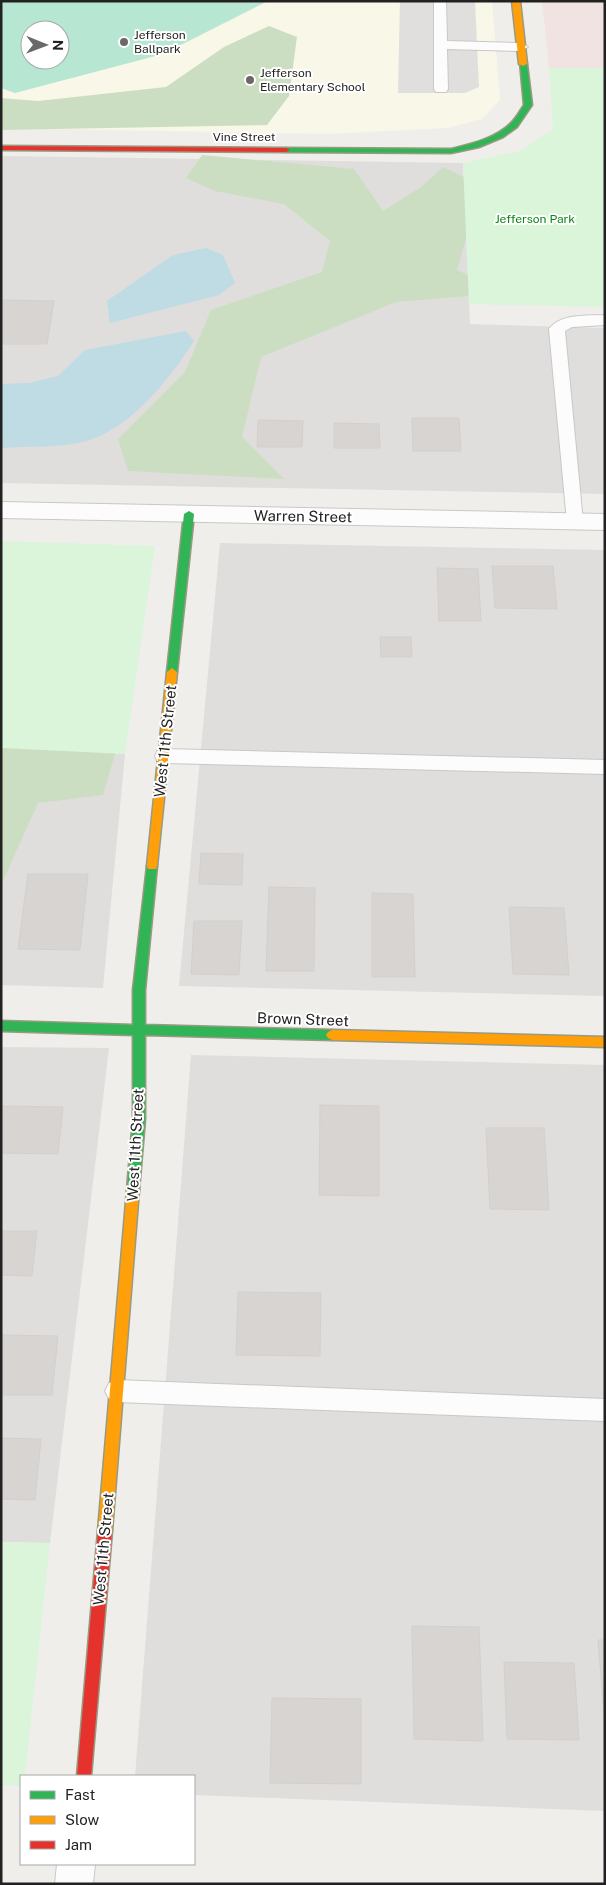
<svg xmlns="http://www.w3.org/2000/svg" width="606" height="1885" font-family="'Public Sans',sans-serif">
<style>
.residential{fill:#dfdedc}
.commercial{fill:#f1e3e1}
.education{fill:#f8f7e8;fill-rule:evenodd}
.forest{fill:#cbdec1}
.park{fill:#daf5da}
.pitch{fill:#b7e6d2;fill-rule:evenodd}
.parking{fill:#e0dfde}
.water{fill:#bfdbe3}
.building{fill:#d7d4d2;stroke:#d3d0cc}
.lines{fill:none;stroke-linecap:round;stroke-linejoin:round}
.lane-casing{stroke:#c9c8c7;stroke-width:2}
.street-casing{stroke:#c9c8c7;stroke-width:2}
.fast-casing{stroke:#999a82;stroke-width:3}
.slow-casing{stroke:#999a82;stroke-width:3}
.jam-casing{stroke:#999a82;stroke-width:3}
.lane{fill:#fdfcfc;fill-rule:evenodd}
.street{fill:#fdfcfc;fill-rule:evenodd}
.fast{fill:#30b455;fill-rule:evenodd}
.slow{fill:#ff9f0a;fill-rule:evenodd}
.jam{fill:#e5322d;fill-rule:evenodd}
.poi-dot{fill:#6a6968;stroke:#fff;stroke-width:2}
.labels{text-anchor:middle;dominant-baseline:central;stroke-width:4;stroke-linejoin:round;paint-order:stroke}
.far-poi-label{font-size:12px;fill:#222;stroke:#fff;text-anchor:start}
.far-street-label{font-size:12px;fill:#222;stroke:#fff}
.far-park-label{font-size:12px;fill:#0c8416;stroke:#fff}
.street-label{font-size:15px;fill:#222;stroke:#fff}
</style>
<rect width="100%" height="100%" fill="#f0eeeb"/>
<!-- residential -->
<g class="residential">
<path d="M1,156L463,163L470,324L605,328V494L1,483Z"/>
<path d="M220,543L605,550V996L179,986Z"/>
<path d="M1,748L125,754L103,988L1,985Z"/>
<path d="M1,1047L109,1048L50,1543L1,1542Z"/>
<path d="M191,1055L605,1065V1811L194,1795V1776H135Z"/>
</g>
<!-- commercial -->
<path class="commercial" d="M542,1H605V68H549Z"/>
<!-- education -->
<path class="education" d="M1,1H492L500,100L482,119L448,128L328,134L1,128ZM30,30H60V60H30Z"/>
<!-- forest -->
<g class="forest">
<path d="M269,26L297,37L289,96L267,125L1,130V98L38,101L166,87L224,47Z"/>
<path d="M202,155L354,169L383,211L421,187L443,167L481,185L457,270L505,293L396,302L261,357L242,437L284,479L128,471L118,439L185,372L211,310L322,272L330,241L284,204L215,191L186,178Z"/>
<path d="M1,602L122,730L103,795L38,803L1,885Z"/>
</g>
<!-- park -->
<g class="park">
<path d="M549,68H605V307L469,304L463,163L520,151L553,129Z"/>
<path d="M1,541L155,546L125,754L1,748Z"/>
<path d="M1,1542L50,1543L25,1776H21V1786L1,1785Z"/>
</g>
<!-- pitch -->
<path class="pitch" d="M1,1H268L163,54L15,93L1,88ZM30,30H60V60H30Z"/>
<!-- parking -->
<path class="parking" d="M400,1H475L479,87L465,93H398Z"/>
<!-- water -->
<g class="water">
<path d="M206,248L223,255L235,283L219,295L110,323L107,301L173,255Z"/>
<path d="M186,331L194,341C168,381 128,433 78,443C54,448 26,446 1,448V384L29,383L58,376L85,350Z"/>
</g>
<!-- building -->
<g class="building">
<path d="M1,300L54,301L47,344H1Z"/>
<path d="M412,418H459L461,451H413Z"/>
<path d="M258,420L303,421L302,447H257Z"/>
<path d="M334,423L379,424L380,448H334Z"/>
<path d="M492,566H553L557,609L495,608Z"/>
<path d="M437,568L478,569L481,621H439Z"/>
<path d="M380,637H411L412,657H381Z"/>
<path d="M201,853L243,854L242,885L199,884Z"/>
<path d="M28,874H88L80,950L18,949Z"/>
<path d="M269,887L315,888L314,971H266Z"/>
<path d="M372,893L413,894L415,977H372Z"/>
<path d="M509,907L564,908L569,975L513,974Z"/>
<path d="M194,921H242L239,975L191,974Z"/>
<path d="M320,1105L379,1106V1196L319,1195Z"/>
<path d="M1,1106L63,1107L58,1154L1,1153Z"/>
<path d="M486,1128H544L549,1210L490,1209Z"/>
<path d="M1,1231H37L32,1276L1,1275Z"/>
<path d="M238,1292L321,1293L320,1356L236,1355Z"/>
<path d="M1,1335L58,1336L52,1395H1Z"/>
<path d="M1,1438L41,1439L35,1500L1,1499Z"/>
<path d="M412,1626L479,1627L483,1741L414,1739Z"/>
<path d="M598,1640H605V1727Z"/>
<path d="M504,1662L574,1663L579,1740L507,1739Z"/>
<path d="M272,1698L361,1699V1784L270,1783Z"/>
</g>
<g class="lines">
<defs>
<g id="lane">
<path d="M434,1H446L447,41L521,43L528,47L521,51L447,49L448,89L446,92H436L434,89Z"/>
<path d="M605,315V325L572,327L565,331L583,522L581,526L575,528L569,526L567,522L549,329C561,313 587,316 605,315Z"/>
<path d="M164,749L605,760V774L164,763L157,761L155,756L157,751Z"/>
<path d="M117,1380L605,1399V1421L117,1402L109,1399L105,1391L109,1383Z"/>
</g>
<g id="street">
<path d="M1,502L605,514V530L1,518Z"/>
<path d="M57,1864H95L93,1884H55Z"/>
</g>
<g id="fast">
<path d="M520,62L527,64L532,105L517,127L503,137L479,147L451,153L286,152L282,150L286,148L451,149C471,144 494,139 510,124C516,119 520,111 524,105Z"/>
<path d="M189,511L194,514L177,672L172,676L167,672L184,514Z"/>
<path d="M152,862L156,863L157,866L145,990V1025L332,1030L336,1032L338,1035L336,1038L332,1040L145,1035V1119L139,1190L137,1194L133,1196L129,1194L127,1190L133,1119V1035L1,1031V1021L133,1025V990L147,866L148,863Z"/>
</g>
<g id="slow">
<path d="M512,1H520L527,64L523,66L519,64Z"/>
<path d="M172,668L177,672L157,866L156,869H148L147,866L167,672Z"/>
<path d="M332,1030L605,1037V1047L332,1040L328,1038L326,1035L328,1032Z"/>
<path d="M133,1184L137,1186L139,1190L112,1531L110,1536L105,1538L100,1536L98,1531L127,1190L129,1186Z"/>
</g>
<g id="jam">
<path d="M1,146L286,148L290,150L286,152L1,150Z"/>
<path d="M105,1524L110,1526L112,1531L91,1776H77L98,1531L100,1526Z"/>
</g>
</defs>
<!-- lane casing -->
<use href="#lane" class="lane-casing"/>
<!-- street casing -->
<use href="#street" class="street-casing"/>
<!-- fast casing -->
<use href="#fast" class="fast-casing"/>
<!-- slow casing -->
<use href="#slow" class="slow-casing"/>
<!-- jam casing -->
<use href="#jam" class="jam-casing"/>
<!-- lane -->
<use href="#lane" class="lane"/>
<!-- street -->
<use href="#street" class="street"/>
<!-- fast -->
<use href="#fast" class="fast"/>
<!-- slow -->
<use href="#slow" class="slow"/>
<!-- jam -->
<use href="#jam" class="jam"/>
</g>
<!-- markers -->
<g class="poi-dot">
<circle cx="124" cy="42" r="5"/>
<circle cx="250" cy="80" r="5"/>
</g>
<g class="labels">
<!-- far-poi labels -->
<g class="far-poi-label">
<text x="134" y="35">Jefferson<tspan x="134" dy="14">Ballpark</tspan></text>
<text x="260" y="73">Jefferson<tspan x="260" dy="14">Elementary School</tspan></text>
</g>
<!-- far-street labels -->
<g class="far-street-label">
<text x="244" y="137">Vine Street</text>
</g>
<!-- far-park labels -->
<g class="far-park-label">
<text x="535" y="219">Jefferson Park</text>
</g>
<!-- street labels -->
<g class="street-label">
<text transform="translate(303 516) rotate(1)">Warren Street</text>
<text transform="translate(165 741) rotate(-84)">West 11th Street</text>
<text transform="translate(303 1019) rotate(2)">Brown Street</text>
<text transform="translate(135 1145) rotate(-87)">West 11th Street</text>
<text transform="translate(103 1549) rotate(-85)">West 11th Street</text>
</g>
</g>
<!-- border -->
<rect width="606" height="1885" fill="none" stroke="#222222" stroke-width="5"/>
<!-- legend -->
<rect x="20" y="1775" width="175" height="90" fill="#ffffff" stroke="#a7a7a7"/>
<rect x="30" y="1791" width="25" height="8" fill="#30b455" stroke="#a7a7a7"/>
<text x="65" y="1800" font-size="15" fill="#222222">Fast</text>
<rect x="30" y="1816" width="25" height="8" fill="#ff9f0a" stroke="#a7a7a7"/>
<text x="65" y="1825" font-size="15" fill="#222222">Slow</text>
<rect x="30" y="1841" width="25" height="8" fill="#e5322d" stroke="#a7a7a7"/>
<text x="65" y="1850" font-size="15" fill="#222222">Jam</text>
<!-- north arrow -->
<g transform="translate(45 45) rotate(91)"><circle r="24" fill="#ffffff" stroke="#a7a7a7"/>
<path d="M0-4L9 19L0 12L-9 19Z" fill="#6a6968"/>
<text y="-8" font-size="14" font-weight="bold" text-anchor="middle" fill="#222222">N</text>
</g>
</svg>
